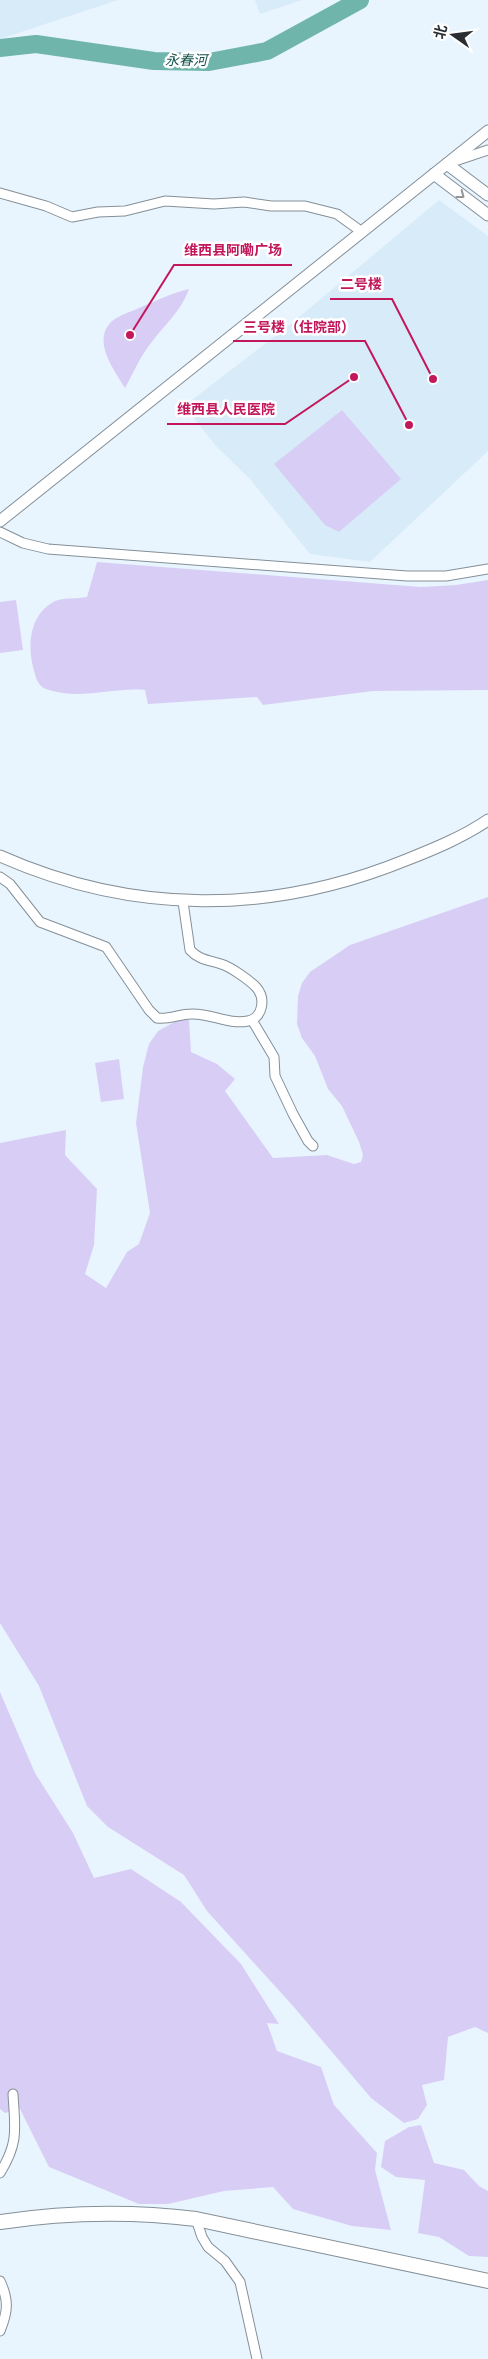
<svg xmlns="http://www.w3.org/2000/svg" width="488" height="2359" font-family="Overpass,'Noto Sans SC',sans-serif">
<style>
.built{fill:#d8ebf9}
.green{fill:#d8cef5}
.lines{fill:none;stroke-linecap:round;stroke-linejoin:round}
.river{stroke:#6fb5ac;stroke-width:18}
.minor-casing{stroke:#848f97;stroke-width:11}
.major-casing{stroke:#848f97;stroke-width:13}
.highway-casing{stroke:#848f97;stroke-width:16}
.minor{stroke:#fff;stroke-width:9}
.major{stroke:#fff;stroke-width:11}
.highway{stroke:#fff;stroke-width:14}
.oneway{stroke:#949698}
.labels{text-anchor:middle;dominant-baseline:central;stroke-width:5;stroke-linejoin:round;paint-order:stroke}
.water-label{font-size:14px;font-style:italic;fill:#13514b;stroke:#fff}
.leader{fill:none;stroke:#c2185b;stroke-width:2}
.callout-dot{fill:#c2185b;stroke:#fff;stroke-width:2}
.callout-label{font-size:14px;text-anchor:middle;font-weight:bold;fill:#c2185b;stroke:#fff;stroke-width:5;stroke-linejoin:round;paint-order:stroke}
</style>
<rect width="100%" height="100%" fill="#e9f5fe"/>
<!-- built -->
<g class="built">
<path d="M0,0H118L0,39Z"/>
<path d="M255,0H302L260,14Z"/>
<path d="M439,200L488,236V451L370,562L310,554L250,479L216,446L184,406L292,323Z"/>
</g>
<!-- green -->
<g class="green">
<path d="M189,289C181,312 162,327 148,347C139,359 133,374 125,388C114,370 92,341 111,322C119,315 130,312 139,308C156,301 171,293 189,289Z"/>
<path d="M342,410L401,479L339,532L325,525L274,464Z"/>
<path d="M97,562L421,587L456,585L488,580V690L373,691L263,705L257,697L148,704L145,690C112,687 79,701 46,689C38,686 36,678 34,671C27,647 29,616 53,602C61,597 78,599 87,597Z"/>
<path d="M16,600L23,650L0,653V602Z"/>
<path d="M488,897V2033L475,2027L448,2037L444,2080L422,2085L427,2105L418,2119L404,2123L371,2098L293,2006L207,1911L184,1875L108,1827L87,1806L39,1686L0,1623V1143L66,1130L65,1155L97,1189L94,1245L85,1274L106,1288L127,1252L139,1244L150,1213L136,1123L143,1067L149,1044L158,1031L178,1020H189L191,1052L217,1064L235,1079L225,1091L273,1158L327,1155L354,1164L361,1162L363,1155L359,1142L342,1106L328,1089L315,1056L302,1038L297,1024L298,996L302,983L310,972L350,945Z"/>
<path d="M119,1059L124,1099L101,1102L95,1063Z"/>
<path d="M0,1692L35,1773L73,1833L94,1878L131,1869L181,1902L241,1964L279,2024L267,2023L277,2051L321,2067L334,2105L377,2153L375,2170L391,2230L352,2226L293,2209L273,2187L224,2191L168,2204H139L49,2167L20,2109L5,2113L0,2109Z"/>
<path d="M421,2125L434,2163L464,2170L479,2186L488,2191V2257L469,2256L439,2237L418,2233L425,2180L396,2177L381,2167L385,2141L409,2127Z"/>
</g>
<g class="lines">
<!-- river -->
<path class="river" d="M0,48L36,44L154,61L209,62L267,51L360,0"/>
<defs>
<g id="minor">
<path d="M452,162L488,150"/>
<path d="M0,193L46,206L72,217L98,212L125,211L165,201L214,204L244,202L271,206H305L337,214L362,232"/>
<path d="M0,532L23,543L48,549L407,576H446L488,569"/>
<path d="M0,877L10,884L40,922L106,947L149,1010L157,1018C168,1020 180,1014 191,1014C211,1013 228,1025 248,1021C263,1018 266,998 256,987C249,980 231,967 221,964C209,960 199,960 190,950L183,902"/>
<path d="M252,1020L274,1057L275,1076L293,1114L308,1141L313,1146"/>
<path d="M0,2173C19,2142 15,2129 13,2094"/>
<path d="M196,2219L202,2237L208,2247L225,2261L240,2282L257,2359"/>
<path d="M0,2281C9,2300 8,2312 0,2331"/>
</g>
<g id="major">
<path d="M447,164L488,195"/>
<path d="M434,174L488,215"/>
<path d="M0,521L488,131"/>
<path d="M0,856C133,915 271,915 406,860C434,849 463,837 488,820"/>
</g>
<path id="highway" d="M0,2222C66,2212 131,2211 196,2219L488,2281"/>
</defs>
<!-- minor casing -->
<use href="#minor" class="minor-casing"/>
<!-- major casing -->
<use href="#major" class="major-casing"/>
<!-- highway casing -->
<use href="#highway" class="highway-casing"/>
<!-- minor -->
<use href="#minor" class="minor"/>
<!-- major -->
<use href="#major" class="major"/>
<!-- highway -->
<use href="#highway" class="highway"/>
</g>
<!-- one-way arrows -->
<defs><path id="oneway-chevron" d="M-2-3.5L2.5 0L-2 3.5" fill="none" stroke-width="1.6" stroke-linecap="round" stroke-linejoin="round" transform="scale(1.25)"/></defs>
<use class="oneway" href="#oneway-chevron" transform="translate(461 195) rotate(37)"/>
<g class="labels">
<!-- water labels -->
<g class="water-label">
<text x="186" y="61">永春河</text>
</g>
</g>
<!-- callouts -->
<path class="leader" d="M130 335L174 265H292M433 379L392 299H330M409 425L365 341H233M354 377L285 424H167"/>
<g class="callout-dot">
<circle cx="130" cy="335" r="5"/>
<circle cx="433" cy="379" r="5"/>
<circle cx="409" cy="425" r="5"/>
<circle cx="354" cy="377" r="5"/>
</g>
<g class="callout-label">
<text x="233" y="255">维西县阿嘞广场</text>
<text x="361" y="289">二号楼</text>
<text x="299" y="332">三号楼（住院部）</text>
<text x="226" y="414">维西县人民医院</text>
</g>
<!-- north arrow -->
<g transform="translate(453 35) rotate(284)" stroke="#ffffff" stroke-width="4" paint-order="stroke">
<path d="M0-4L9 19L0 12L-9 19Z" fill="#2a2e32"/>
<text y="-8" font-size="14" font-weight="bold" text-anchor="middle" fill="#2a2e32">北</text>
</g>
</svg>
